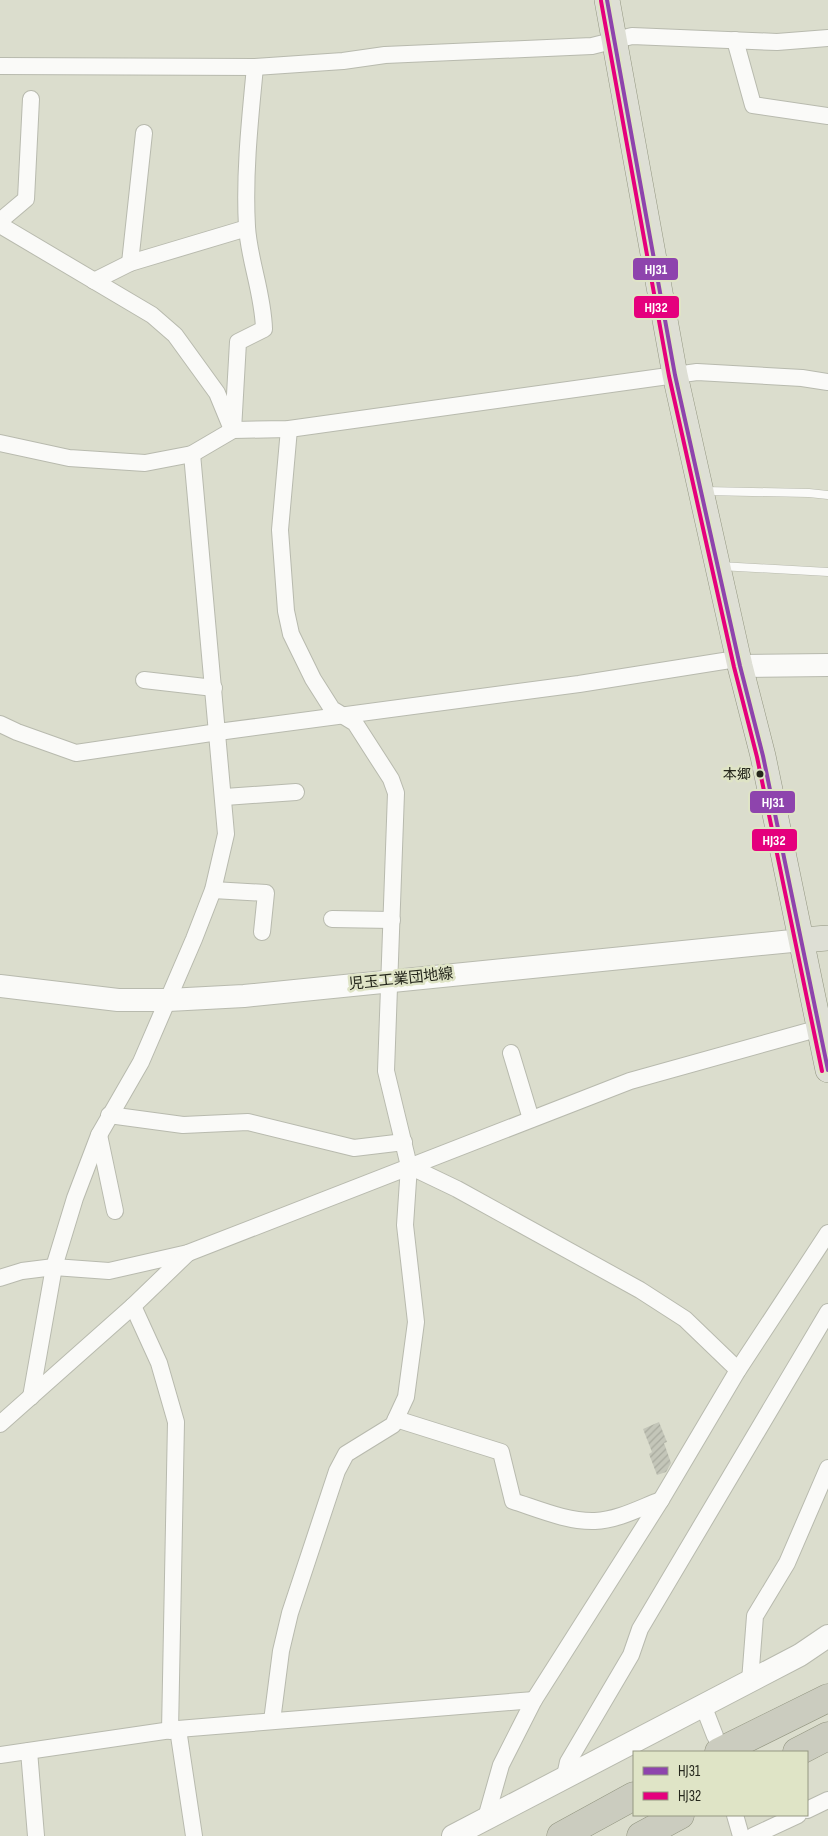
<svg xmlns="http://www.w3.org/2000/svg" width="828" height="1836" font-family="'Sofia Sans Condensed','Noto Sans JP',sans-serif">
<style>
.building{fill:url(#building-hatch)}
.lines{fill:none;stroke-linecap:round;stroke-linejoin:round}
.lane-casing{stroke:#b8baae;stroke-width:9}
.street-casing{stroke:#b8baae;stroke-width:18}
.secondary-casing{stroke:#b8baae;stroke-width:24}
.primary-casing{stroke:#939681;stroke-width:26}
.highway-casing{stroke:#939681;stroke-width:29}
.lane{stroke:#fafaf8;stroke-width:8}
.street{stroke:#fafaf8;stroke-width:16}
.secondary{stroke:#fafaf8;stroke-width:22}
.primary{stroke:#dedfd5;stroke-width:25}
.highway{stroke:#cbccbf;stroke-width:28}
.bus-1-casing{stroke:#dfe4c6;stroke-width:8}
.bus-2-casing{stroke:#dfe4c6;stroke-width:8}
.bus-1{stroke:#8e44ad;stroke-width:4}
.bus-2{stroke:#e5007d;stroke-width:4}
.bus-dot{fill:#25271c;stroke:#dfe4c6;stroke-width:2}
.labels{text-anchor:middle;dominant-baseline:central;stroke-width:5;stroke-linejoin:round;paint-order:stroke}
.bus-label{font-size:14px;fill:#25271c;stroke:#dfe4c6;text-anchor:end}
.street-label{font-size:15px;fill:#25271c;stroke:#dfe4c6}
.line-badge{stroke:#dfe4c6;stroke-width:2}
.badge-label{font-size:14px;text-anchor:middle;font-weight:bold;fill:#fff}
</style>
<defs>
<pattern id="building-hatch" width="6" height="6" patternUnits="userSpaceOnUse" patternTransform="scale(1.25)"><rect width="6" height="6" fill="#c4c6b9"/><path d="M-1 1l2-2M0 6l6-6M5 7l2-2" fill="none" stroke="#a8aa9e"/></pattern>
</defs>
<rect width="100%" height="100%" fill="#dbddcd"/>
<!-- building -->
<path class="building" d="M659,1422L667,1442L664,1443L671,1463L666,1472L657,1475L649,1454L652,1452L643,1429Z"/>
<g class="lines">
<defs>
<g id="lane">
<path d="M705,491L809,493L828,495"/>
<path d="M720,566L828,572"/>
</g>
<g id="street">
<path d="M735,40L753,105L828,116"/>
<path d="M0,66L255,67L343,61L385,55L592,46L632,36L777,42L828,38"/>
<path d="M0,221L26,199L31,99"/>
<path d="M0,225L152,315L175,335L217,393L231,427"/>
<path d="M130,263L144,133"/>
<path d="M94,281L130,263L247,228"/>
<path d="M233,430L238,342L264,329C263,293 249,260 247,227C244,174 250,119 255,67"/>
<path d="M0,443L69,458L145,463L192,454L233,430L289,429L697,372L802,378L828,382"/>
<path d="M144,680L214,688"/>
<path d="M0,724L17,732L76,753L218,732L579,684L730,660L740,666"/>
<path d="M225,797L296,792"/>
<path d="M213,890L266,893L262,932"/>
<path d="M332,919L392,920"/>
<path d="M511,1053L531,1119"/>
<path d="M109,1115L183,1125L248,1122L354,1148L404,1142"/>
<path d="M99,1135L115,1211"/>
<path d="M409,1166L457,1189L640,1290L685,1319L738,1370"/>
<path d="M0,1278L22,1271L54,1267L109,1271L188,1253L630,1081L820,1028"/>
<path d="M133,1306L159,1363L176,1422L170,1731"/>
<path d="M31,1397L54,1267L75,1198L99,1135L141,1062L194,939L213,890L226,834L192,454"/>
<path d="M396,1419L501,1452L513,1501C538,1509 568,1522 595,1521C618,1520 640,1508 661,1500"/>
<path d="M0,1424L133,1306L188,1253"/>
<path d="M750,1681L755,1616L787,1563L828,1468"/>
<path d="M703,1705L715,1736"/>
<path d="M272,1721L281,1651L290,1613L337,1471L346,1454L393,1425L406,1397L416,1322L405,1225L409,1166L386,1071L396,793L391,779L355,723L332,709L313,679L291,634L286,611L280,530L289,429"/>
<path d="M178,1729L194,1836"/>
<path d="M29,1751L36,1836"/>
<path d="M0,1755L178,1729L534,1700"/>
<path d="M565,1776L568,1762L631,1655L640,1629L828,1312"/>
<path d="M807,1810L828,1800"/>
<path d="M735,1815L741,1836"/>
<path d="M486,1818L501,1765L534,1700L661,1500L738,1370L828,1233"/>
<path d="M753,1836L798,1815"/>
</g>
<g id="secondary">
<path d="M740,666L828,665"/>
<path d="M0,986L118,1000H168L244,996L802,940"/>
<path d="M453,1836L800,1655L828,1636"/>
</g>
<g id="primary">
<path d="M607,0L675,375L740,666L763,756L828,1070"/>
<path d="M802,940L828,938"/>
</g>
<g id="highway">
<path d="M719,1752L828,1698"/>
<path d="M797,1752L828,1736"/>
<path d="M561,1836L634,1796"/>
<path d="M641,1836L680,1815"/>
</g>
</defs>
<!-- lane casing -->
<use href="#lane" class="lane-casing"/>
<!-- street casing -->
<use href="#street" class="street-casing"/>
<!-- secondary casing -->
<use href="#secondary" class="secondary-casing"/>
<!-- primary casing -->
<use href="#primary" class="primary-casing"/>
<!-- highway casing -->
<use href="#highway" class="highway-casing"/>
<!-- lane -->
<use href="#lane" class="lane"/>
<!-- street -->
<use href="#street" class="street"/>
<!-- secondary -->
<use href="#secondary" class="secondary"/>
<!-- primary -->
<use href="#primary" class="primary"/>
<!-- highway -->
<use href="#highway" class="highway"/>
<defs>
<path id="bus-1" d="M607,0L675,375L740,666L763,756L828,1070"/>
<path id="bus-2" d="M601,1L669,376L734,667L757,757L822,1071"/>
</defs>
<!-- bus-1 casing -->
<use href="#bus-1" class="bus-1-casing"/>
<!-- bus-2 casing -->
<use href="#bus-2" class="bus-2-casing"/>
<!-- bus-1 -->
<use href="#bus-1" class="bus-1"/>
<!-- bus-2 -->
<use href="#bus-2" class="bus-2"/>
</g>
<!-- markers -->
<circle class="bus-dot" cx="760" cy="774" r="4.5"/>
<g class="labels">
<!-- bus labels -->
<g class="bus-label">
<text x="751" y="774">本郷</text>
</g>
<!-- street labels -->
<g class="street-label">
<text transform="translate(401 979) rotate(-6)">児玉工業団地線</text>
</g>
</g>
<g class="line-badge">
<rect x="632" y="257" width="47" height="24" rx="5" fill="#8e44ad"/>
<rect x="633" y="295" width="47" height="24" rx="5" fill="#e5007d"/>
<rect x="749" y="790" width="47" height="24" rx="5" fill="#8e44ad"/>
<rect x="751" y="828" width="47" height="24" rx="5" fill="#e5007d"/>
</g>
<g class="badge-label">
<text x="656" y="274">HJ31</text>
<text x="656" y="312">HJ32</text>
<text x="773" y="807">HJ31</text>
<text x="774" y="845">HJ32</text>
</g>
<!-- legend -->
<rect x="633" y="1751" width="175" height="65" fill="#dfe4c6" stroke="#959882"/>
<rect x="643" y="1767" width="25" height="8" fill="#8e44ad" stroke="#959882"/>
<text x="678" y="1776" font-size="15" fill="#25271c">HJ31</text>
<rect x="643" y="1792" width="25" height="8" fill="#e5007d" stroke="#959882"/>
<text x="678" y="1801" font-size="15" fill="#25271c">HJ32</text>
</svg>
